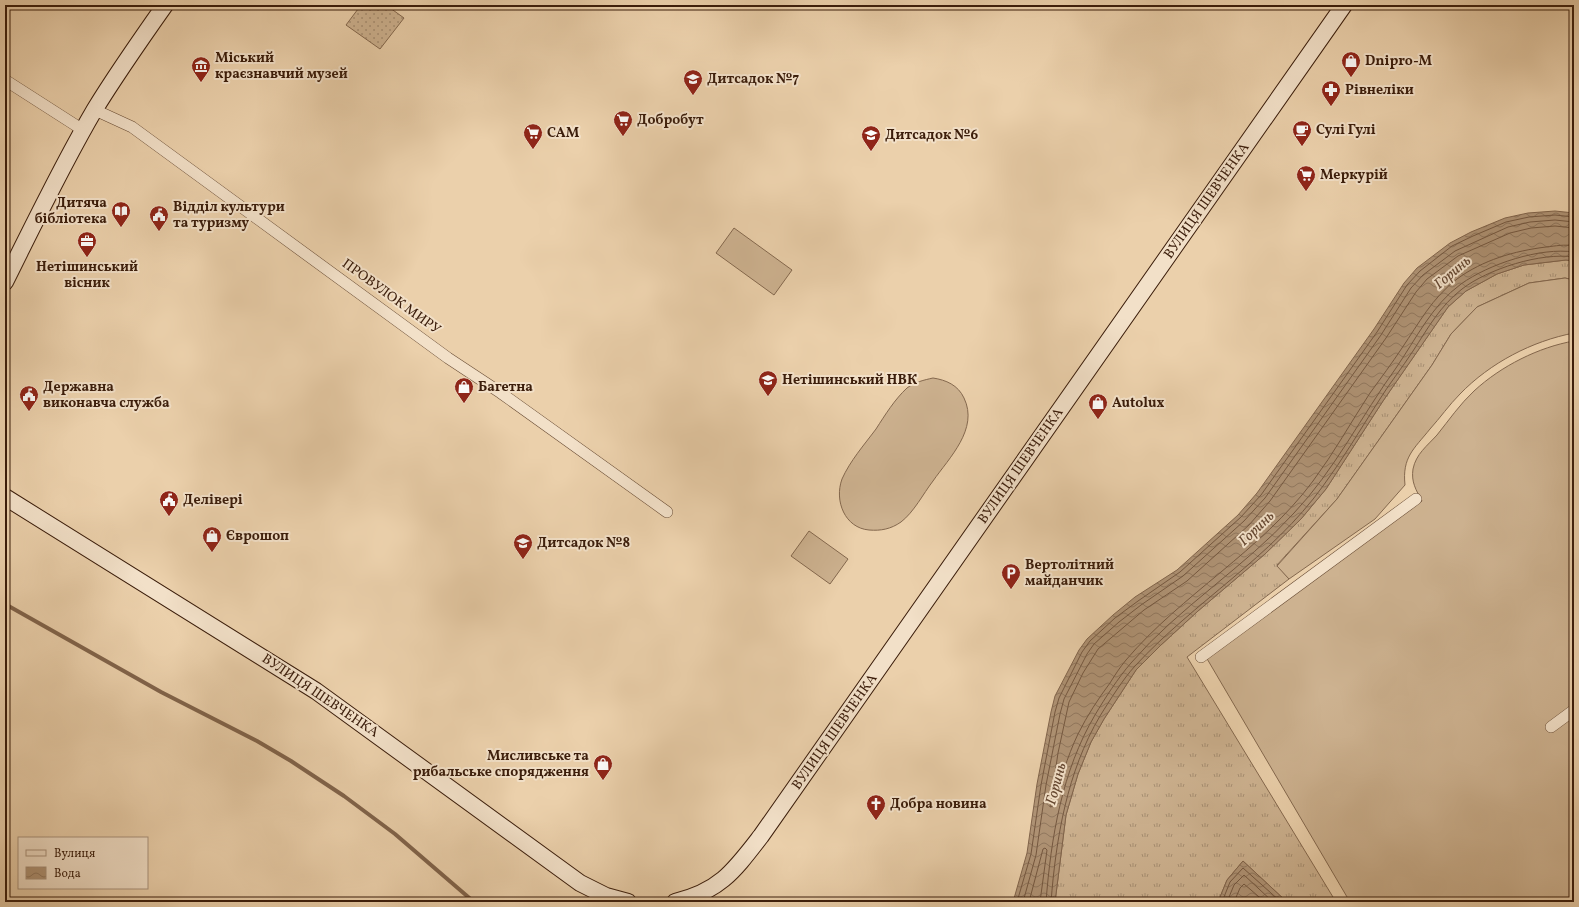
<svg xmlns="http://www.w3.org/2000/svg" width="1579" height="907" font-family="Vollkorn,serif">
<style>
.grass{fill:url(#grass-tufts);stroke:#84684e}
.park{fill:url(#park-dots);stroke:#84684e}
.garden{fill:#cdb290;stroke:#84684e}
.water{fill:url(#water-waves);stroke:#81644b}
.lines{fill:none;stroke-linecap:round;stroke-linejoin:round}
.shore{stroke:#755840;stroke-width:1}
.stream{stroke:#81644b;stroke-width:4}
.street-casing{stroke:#674a33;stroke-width:12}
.secondary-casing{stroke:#3b1d0b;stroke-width:18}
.street{stroke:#f2e0c8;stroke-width:11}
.secondary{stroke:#f2e0c8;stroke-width:16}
.labels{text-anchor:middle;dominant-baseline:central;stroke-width:4;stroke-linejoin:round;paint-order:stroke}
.poi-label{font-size:14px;font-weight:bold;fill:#3b1d0b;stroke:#f2e0c8;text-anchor:start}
.street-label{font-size:14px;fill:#3b1d0b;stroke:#f2e0c8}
.water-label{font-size:15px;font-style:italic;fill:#644630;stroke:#f2e0c8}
</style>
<defs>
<pattern id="grass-tufts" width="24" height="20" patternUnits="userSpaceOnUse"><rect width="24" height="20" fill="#cdb290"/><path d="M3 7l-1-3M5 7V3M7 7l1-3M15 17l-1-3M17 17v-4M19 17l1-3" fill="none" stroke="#a89074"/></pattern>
<pattern id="park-dots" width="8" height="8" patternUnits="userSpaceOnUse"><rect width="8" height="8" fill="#cdb290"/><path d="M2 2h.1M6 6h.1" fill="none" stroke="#a89074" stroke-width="1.8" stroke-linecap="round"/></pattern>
<pattern id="water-waves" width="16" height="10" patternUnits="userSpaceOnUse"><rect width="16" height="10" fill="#af9375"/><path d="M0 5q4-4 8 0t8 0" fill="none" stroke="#90775e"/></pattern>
</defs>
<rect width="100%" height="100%" fill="#ebd0ab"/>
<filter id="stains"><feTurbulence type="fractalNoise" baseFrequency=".005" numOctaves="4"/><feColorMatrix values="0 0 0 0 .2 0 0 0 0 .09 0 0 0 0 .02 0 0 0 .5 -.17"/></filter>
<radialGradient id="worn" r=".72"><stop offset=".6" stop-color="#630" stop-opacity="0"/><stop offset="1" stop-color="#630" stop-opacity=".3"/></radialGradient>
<!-- grass -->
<path class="grass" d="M1566,260L1574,261V280L1565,278L1529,283L1477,307L1451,334L1432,365L1337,499L1277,565L1289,579L1187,657L1336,902H1287L1243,861L1227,880L1218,902H1055L1066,815L1078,774L1091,742L1104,719L1136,670L1161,645L1198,611L1265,554L1301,519L1326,489L1383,401L1448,307L1466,291L1497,274L1524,265Z"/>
<!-- park -->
<path class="park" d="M361,5H386L404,18L380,49L346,25Z"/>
<!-- garden -->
<g class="garden">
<path d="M734,228L792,270L774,295L716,253Z"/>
<path d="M1565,278L1574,280V333C1532,341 1490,363 1460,394C1449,405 1440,418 1430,429C1414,449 1402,457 1405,485L1375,519L1289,579L1277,566L1337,499L1432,365L1451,334L1477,307L1529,283Z"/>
<path d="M1574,341V902H1350L1206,657L1422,501C1416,490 1411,482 1413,469C1416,454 1427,446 1437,435C1449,420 1460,404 1474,391C1501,366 1539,347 1574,341Z"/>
<path d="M933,378C946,380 958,385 964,398C979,429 949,458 933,481C923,494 914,512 901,522C891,529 881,531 869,530C845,528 834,501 842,479C850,461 864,445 876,429C885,415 895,399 907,388C915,382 924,380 933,378Z"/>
<path d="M809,531L848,559L830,584L791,556Z"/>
</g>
<!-- water -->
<g class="water">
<path d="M1555,211L1574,213V261L1566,260L1524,265L1497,274L1466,291L1448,307L1383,401L1326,489L1301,519L1265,554L1198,611L1161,645L1136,670L1104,719L1091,742L1078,774L1066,815L1055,902H1013L1027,853L1037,784L1051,712L1055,696L1079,650L1087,639L1113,615L1135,597L1177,570L1238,515L1257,493L1374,329L1404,283L1417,268L1450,243L1471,232L1505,218L1528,213Z"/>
<path d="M1243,861L1287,902H1218L1227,880Z"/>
</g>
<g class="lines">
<!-- shore -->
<g class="shore">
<path d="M1574,228L1555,226L1531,228L1510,233L1458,256L1427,279L1416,292L1386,338L1270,501L1249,525L1187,581L1144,610L1098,649L1083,673L1069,702L1058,753L1050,807L1053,806C1060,782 1067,757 1078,734C1087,716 1098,699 1110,683C1115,675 1120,667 1126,660C1182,594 1261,551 1313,481C1334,453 1351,422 1370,393C1381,378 1392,363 1402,348C1419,323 1432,298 1457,279C1483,260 1514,251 1546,247C1556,246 1564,244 1574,246"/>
<path d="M1017,902L1031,854L1041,785L1055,712L1059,698L1082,652L1090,641L1115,618L1138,601L1180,572L1241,517L1261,495L1377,332L1407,285L1420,271L1452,246L1473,236L1506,222L1529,217L1555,215L1574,217"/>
<path d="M1023,902L1036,855L1046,785L1060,714L1064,699L1087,654L1094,644L1119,622L1141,605L1183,576L1244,521L1265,498L1381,335L1411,288L1423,275L1455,251L1508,227L1530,222L1555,220L1574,222"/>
<path d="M1029,902L1043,849L1045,848L1047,850L1040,902"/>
<path d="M1046,902C1051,837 1062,771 1095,715C1105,698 1118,678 1131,663C1179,607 1244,568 1294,513C1334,471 1362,415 1396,368C1416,339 1432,305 1461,284C1489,264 1540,247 1574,252"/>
<path d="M1051,902C1056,838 1067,772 1100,716C1110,700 1123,679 1135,666C1194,602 1272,557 1323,486C1343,459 1360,430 1378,402C1389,384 1402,368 1413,351C1428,328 1440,306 1462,289C1488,269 1541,252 1574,257"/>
<path d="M1222,902L1230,882L1243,868L1281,902"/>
<path d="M1227,902L1234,885L1244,875L1273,902"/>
<path d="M1234,902L1240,888L1244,884L1265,902"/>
</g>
<!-- stream -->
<path class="stream" d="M5,604L161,692L257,741L291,761L344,796L395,834L474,902"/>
<defs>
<g id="street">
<path d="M5,80L83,130"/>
<path d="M95,110L132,127L448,358L501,393L667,512"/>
<path d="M1201,657L1416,499"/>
<path d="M1551,727L1574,710"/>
</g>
<g id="secondary">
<path d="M5,282C34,224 62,165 95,109C117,73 141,39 165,5"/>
<path d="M5,497L316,691L580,883L606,896L628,902"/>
<path d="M675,902C720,891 734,871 761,836L1344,5"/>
</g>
</defs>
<!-- street casing -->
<use href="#street" class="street-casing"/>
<!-- secondary casing -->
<use href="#secondary" class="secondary-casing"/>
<!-- street -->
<use href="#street" class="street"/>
<!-- secondary -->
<use href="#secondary" class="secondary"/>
</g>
<!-- icons -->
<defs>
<symbol id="shop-pin" viewBox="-11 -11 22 30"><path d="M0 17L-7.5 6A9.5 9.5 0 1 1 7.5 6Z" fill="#8f2418" stroke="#f2e0c8"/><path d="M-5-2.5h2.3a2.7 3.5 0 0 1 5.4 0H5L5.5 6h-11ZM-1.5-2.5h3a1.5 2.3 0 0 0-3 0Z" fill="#fff"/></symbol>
<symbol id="museum-pin" viewBox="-11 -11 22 30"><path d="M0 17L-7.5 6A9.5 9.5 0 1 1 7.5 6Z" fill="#8f2418" stroke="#f2e0c8"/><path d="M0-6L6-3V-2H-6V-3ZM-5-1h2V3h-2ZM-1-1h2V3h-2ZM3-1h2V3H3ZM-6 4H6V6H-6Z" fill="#fff"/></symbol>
<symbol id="school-pin" viewBox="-11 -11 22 30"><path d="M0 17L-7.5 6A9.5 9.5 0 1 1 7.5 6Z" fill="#8f2418" stroke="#f2e0c8"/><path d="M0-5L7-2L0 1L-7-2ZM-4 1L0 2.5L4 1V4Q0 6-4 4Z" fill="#fff"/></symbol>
<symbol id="pharmacy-pin" viewBox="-11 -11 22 30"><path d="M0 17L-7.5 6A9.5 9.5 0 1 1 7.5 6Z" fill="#8f2418" stroke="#f2e0c8"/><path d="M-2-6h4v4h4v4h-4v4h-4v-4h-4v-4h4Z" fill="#fff"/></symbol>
<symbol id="supermarket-pin" viewBox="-11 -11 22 30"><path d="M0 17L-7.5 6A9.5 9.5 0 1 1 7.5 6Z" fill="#8f2418" stroke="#f2e0c8"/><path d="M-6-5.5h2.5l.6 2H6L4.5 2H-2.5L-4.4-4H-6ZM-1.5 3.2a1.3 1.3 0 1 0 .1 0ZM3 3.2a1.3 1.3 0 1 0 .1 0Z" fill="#fff"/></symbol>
<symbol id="cafe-pin" viewBox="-11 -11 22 30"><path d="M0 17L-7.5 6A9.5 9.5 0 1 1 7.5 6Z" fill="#8f2418" stroke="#f2e0c8"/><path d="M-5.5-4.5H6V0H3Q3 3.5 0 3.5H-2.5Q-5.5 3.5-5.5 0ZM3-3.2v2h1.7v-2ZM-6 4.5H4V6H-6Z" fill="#fff"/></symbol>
<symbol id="library-pin" viewBox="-11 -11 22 30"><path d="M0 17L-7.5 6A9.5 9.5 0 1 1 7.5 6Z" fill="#8f2418" stroke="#f2e0c8"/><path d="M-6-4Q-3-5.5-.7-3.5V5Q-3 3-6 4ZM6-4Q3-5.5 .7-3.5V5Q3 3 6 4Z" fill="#fff"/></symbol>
<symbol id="civic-pin" viewBox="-11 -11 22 30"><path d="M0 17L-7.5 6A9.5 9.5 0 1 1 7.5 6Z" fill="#8f2418" stroke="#f2e0c8"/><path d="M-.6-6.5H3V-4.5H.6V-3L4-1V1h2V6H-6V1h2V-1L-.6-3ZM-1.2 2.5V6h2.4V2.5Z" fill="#fff"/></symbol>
<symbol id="office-pin" viewBox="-11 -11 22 30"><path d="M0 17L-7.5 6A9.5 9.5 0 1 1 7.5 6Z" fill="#8f2418" stroke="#f2e0c8"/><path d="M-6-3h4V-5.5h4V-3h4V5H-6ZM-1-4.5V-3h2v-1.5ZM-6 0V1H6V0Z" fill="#fff"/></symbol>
<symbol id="parking-pin" viewBox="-11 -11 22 30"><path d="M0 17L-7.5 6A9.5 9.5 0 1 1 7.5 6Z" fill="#8f2418" stroke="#f2e0c8"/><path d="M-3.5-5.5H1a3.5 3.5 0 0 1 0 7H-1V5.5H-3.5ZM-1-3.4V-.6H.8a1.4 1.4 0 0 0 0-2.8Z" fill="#fff"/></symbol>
<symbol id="church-pin" viewBox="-11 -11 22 30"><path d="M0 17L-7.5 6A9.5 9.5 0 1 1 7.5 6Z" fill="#8f2418" stroke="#f2e0c8"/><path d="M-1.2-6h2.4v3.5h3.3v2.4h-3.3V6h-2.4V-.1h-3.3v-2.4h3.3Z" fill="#fff"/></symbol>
</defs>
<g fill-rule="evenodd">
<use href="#shop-pin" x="1340" y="50" width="22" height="30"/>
<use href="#museum-pin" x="190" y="55" width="22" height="30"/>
<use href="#school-pin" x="682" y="68" width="22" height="30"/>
<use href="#pharmacy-pin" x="1320" y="79" width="22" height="30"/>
<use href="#supermarket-pin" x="612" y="109" width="22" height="30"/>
<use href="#cafe-pin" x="1291" y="119" width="22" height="30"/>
<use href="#supermarket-pin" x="522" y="122" width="22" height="30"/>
<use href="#school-pin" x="860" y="124" width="22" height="30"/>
<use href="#supermarket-pin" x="1295" y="164" width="22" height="30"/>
<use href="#library-pin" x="110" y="200" width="22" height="30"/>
<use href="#civic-pin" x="148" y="204" width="22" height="30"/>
<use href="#office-pin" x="76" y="230" width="22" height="30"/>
<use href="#school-pin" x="757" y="369" width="22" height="30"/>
<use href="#shop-pin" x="453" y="376" width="22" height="30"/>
<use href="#civic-pin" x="18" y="384" width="22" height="30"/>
<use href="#shop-pin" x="1087" y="392" width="22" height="30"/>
<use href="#civic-pin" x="158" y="489" width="22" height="30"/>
<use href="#shop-pin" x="201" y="525" width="22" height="30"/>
<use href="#school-pin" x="512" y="532" width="22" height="30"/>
<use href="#parking-pin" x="1000" y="562" width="22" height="30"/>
<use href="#shop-pin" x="592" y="753" width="22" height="30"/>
<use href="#church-pin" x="865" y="793" width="22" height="30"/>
</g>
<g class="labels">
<!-- poi labels -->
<g class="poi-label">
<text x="215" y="58">Міський<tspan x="215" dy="16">краєзнавчий музей</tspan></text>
<text x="1365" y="61">Dnipro-M</text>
<text x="707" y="79">Дитсадок №7</text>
<text x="1345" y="90">Рівнеліки</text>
<text x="637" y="120">Добробут</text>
<text x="1316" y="130">Сулі Гулі</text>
<text x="547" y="133">САМ</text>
<text x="885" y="135">Дитсадок №6</text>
<text x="1320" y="175">Меркурій</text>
<text x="107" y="203" text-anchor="end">Дитяча<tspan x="107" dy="16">бібліотека</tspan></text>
<text x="173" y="207">Відділ культури<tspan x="173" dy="16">та туризму</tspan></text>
<text x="87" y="267" text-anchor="middle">Нетішинський<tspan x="87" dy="16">вісник</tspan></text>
<text x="782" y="380">Нетішинський НВК</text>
<text x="43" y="387">Державна<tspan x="43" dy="16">виконавча служба</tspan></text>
<text x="478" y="387">Багетна</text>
<text x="1112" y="403">Autolux</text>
<text x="183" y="500">Делівері</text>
<text x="226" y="536">Єврошоп</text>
<text x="537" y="543">Дитсадок №8</text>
<text x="1025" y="565">Вертолітний<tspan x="1025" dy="16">майданчик</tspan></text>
<text x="589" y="756" text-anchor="end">Мисливське та<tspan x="589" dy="16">рибальське спорядження</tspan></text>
<text x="890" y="804">Добра новина</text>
</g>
<!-- street labels -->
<g class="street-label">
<text transform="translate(1207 201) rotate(-55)">ВУЛИЦЯ ШЕВЧЕНКА</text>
<text transform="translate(391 297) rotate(36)">ПРОВУЛОК МИРУ</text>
<text transform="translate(1021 466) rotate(-55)">ВУЛИЦЯ ШЕВЧЕНКА</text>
<text transform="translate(320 696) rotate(34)">ВУЛИЦЯ ШЕВЧЕНКА</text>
<text transform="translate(835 732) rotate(-55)">ВУЛИЦЯ ШЕВЧЕНКА</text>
</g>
<!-- water labels -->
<g class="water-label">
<text transform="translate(1453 273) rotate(-40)">Горинь</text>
<text transform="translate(1257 529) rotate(-44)">Горинь</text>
<text transform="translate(1057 784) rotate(-75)">Горинь</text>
</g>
</g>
<!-- margin -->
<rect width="1579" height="907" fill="none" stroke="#ebd0ab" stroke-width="20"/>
<rect x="6" y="6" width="1567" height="895" fill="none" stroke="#3b1d0b" stroke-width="2"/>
<rect x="10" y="10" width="1559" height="887" fill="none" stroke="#3b1d0b"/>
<!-- legend -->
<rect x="18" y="837" width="130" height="52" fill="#f2e0c8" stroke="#a9927c"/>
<rect x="26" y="850" width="20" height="6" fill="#f2e0c8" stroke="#a9927c"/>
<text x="54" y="857" font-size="12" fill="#3b1d0b">Вулиця</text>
<rect x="26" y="867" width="20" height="12" fill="url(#water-waves)" stroke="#a9927c"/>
<text x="54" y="877" font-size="12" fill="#3b1d0b">Вода</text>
<rect width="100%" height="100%" filter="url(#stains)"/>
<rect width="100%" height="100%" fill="url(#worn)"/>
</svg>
